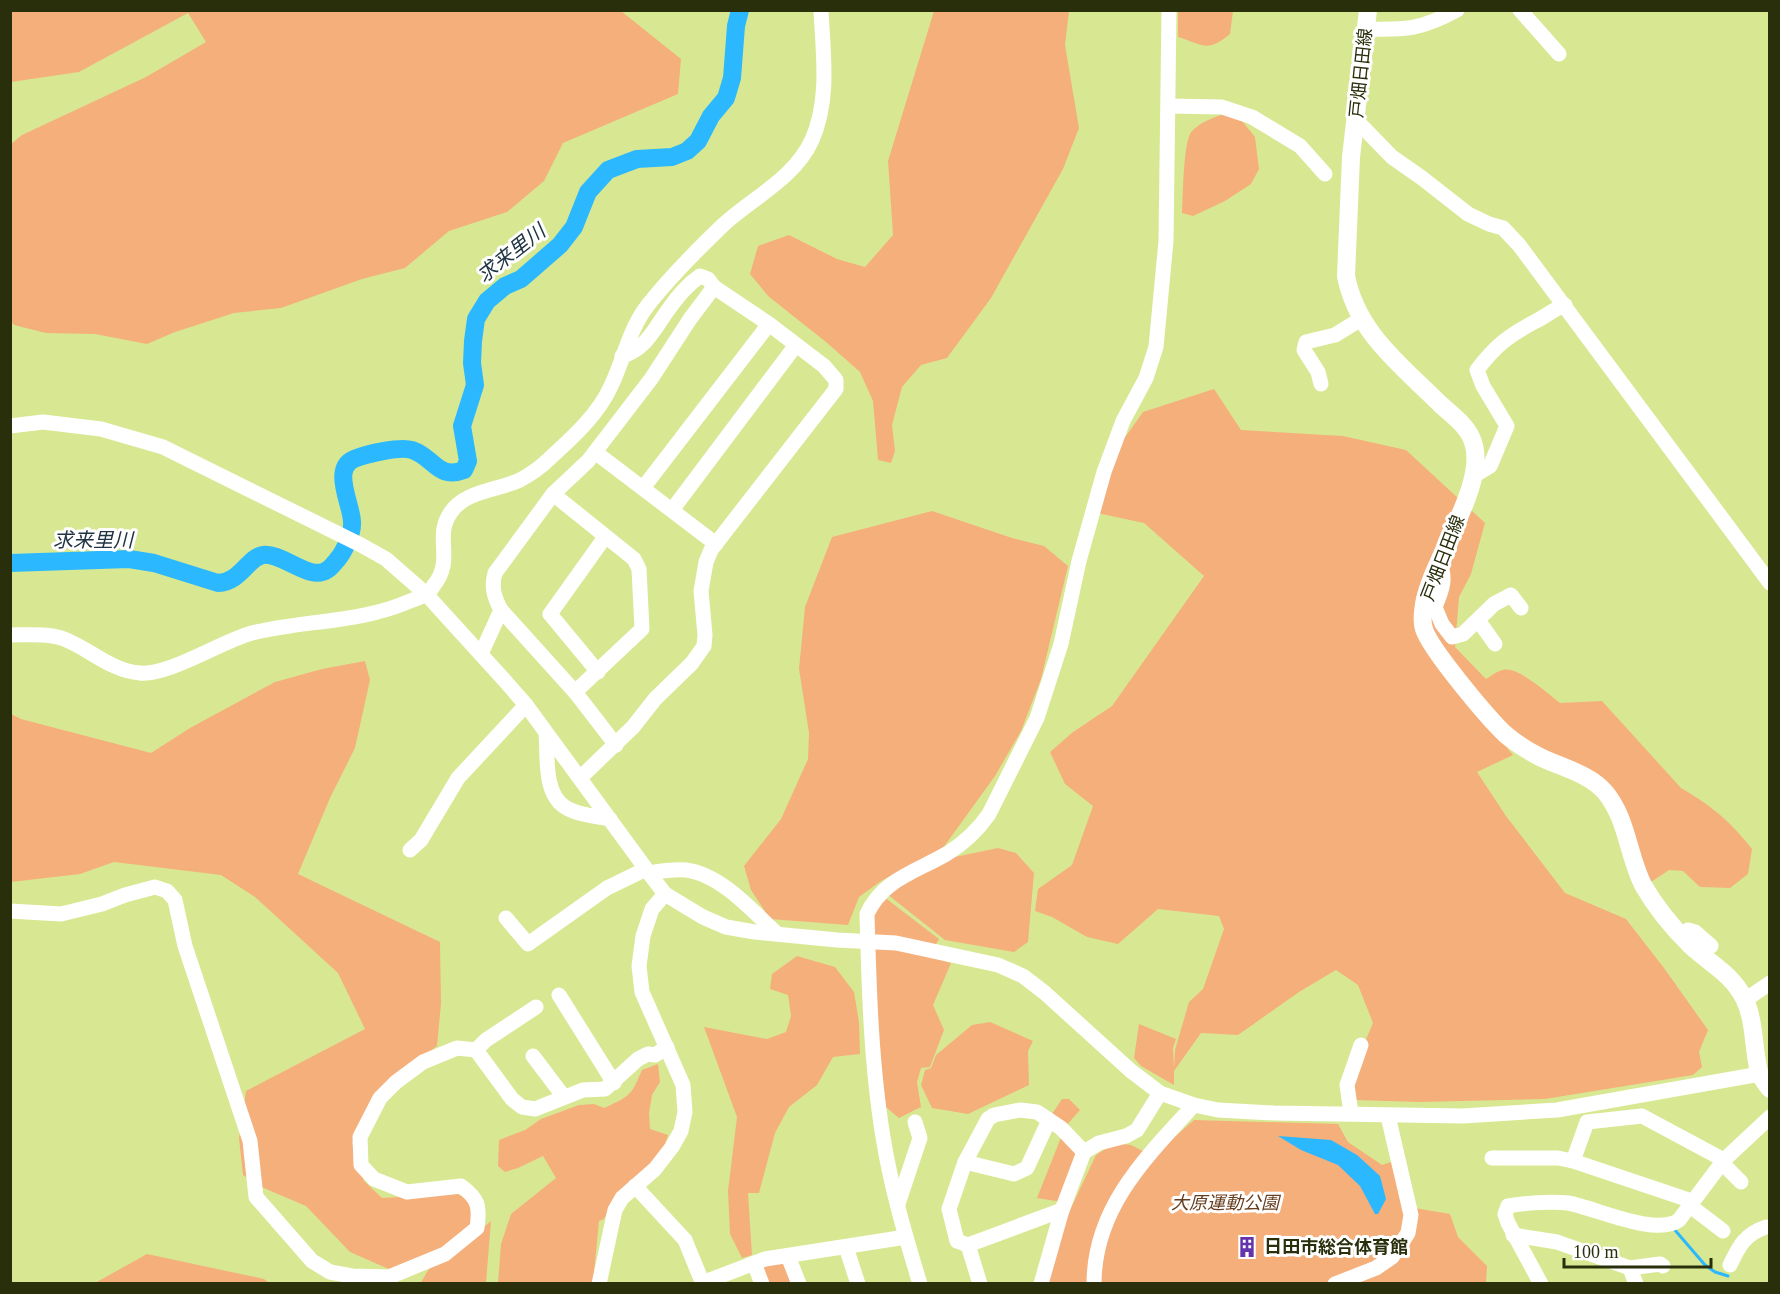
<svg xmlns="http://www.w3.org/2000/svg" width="1780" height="1294" font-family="'Times New Roman','Noto Sans JP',serif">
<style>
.green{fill:#f5af7b}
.water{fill:#2cb8fe}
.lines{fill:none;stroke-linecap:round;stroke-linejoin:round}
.stream{stroke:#2cb8fe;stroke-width:3}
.river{stroke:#2cb8fe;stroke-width:18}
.minor{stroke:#fff;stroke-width:15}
.major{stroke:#fff;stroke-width:18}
.labels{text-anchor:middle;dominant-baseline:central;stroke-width:6;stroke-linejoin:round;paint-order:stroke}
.street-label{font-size:18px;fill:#292e0b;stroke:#fff}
.park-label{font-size:18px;font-style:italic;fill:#673f20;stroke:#fff}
.poi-label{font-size:18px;font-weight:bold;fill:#292e0b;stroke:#fff;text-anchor:start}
.water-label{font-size:20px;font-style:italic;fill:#203543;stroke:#fff}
</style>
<rect width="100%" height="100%" fill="#d8e892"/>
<!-- green -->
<g class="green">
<path d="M10,11H621L681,59L678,94L563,143L544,181L507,212L449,231L405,268L362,279L281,308L234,313L175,332L147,344L95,334L46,333L14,325L11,321V144L22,135L146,77L206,42L188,13L79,72L11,82Z"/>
<path d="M934,11H1069L1065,45L1079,128L1063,169L991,298L947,358L921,365L902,387L892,425L895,451L891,463L878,460L873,401L860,372L826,342L768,296L750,274L758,246L789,235L837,259L865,267L893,235L888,161Z"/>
<path d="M1178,11H1233L1230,34C1207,53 1204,45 1178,37Z"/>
<path d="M1234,111L1255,137L1259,169L1251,184L1225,201L1193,216L1182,213C1183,198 1183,140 1192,131C1204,119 1219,116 1234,111Z"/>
<path d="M1214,389L1241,430L1343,436L1406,450L1485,523L1471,574L1459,597L1455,647L1486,679C1491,676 1497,671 1503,670C1518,666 1547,693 1560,703L1602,701L1681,788C1711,805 1731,822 1752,849L1748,874L1730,888L1700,887L1683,871L1669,870L1648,884L1608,810L1590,788L1472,705L1513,755L1477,772L1506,816L1565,893L1626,919L1664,968L1708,1030L1699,1052L1702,1067L1693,1075L1545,1099L1420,1102L1353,1100L1358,1058L1373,1023L1358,985L1336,970L1299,992L1238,1035L1201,1033L1174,1071V1085L1141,1066L1134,1058L1139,1024L1176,1039L1173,1048L1174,1068L1175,1050L1189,1002L1203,989L1224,929L1219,916L1158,909L1118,944L1087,937L1052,917L1035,911L1038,889L1072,865L1093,806L1065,784L1050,752L1073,732L1112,706L1204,576L1144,523L1097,513L1121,443L1143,412Z"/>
<path d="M932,511L1012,538L1044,546L1068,566L1041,679L1021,731L995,776L943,848L881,881L859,897L848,925L770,919L751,890L744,866L781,819L808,759L809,733L799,669L805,607L832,537Z"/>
<path d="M365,661L370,680L355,748L330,798L298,874L440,942L441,1004L437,1046L382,1087L352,1143L364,1181L382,1198L457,1194L468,1199L474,1225L444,1249L391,1270L350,1252L306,1206L259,1186L243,1175L239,1138L246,1091L365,1029L338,973L255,897L221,875L114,862L80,874L11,882V714L21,719L151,753L190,728L275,682L322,669Z"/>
<path d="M998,848L1016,853L1034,873L1028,942L1014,952L945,940L887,894L950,858Z"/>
<path d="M884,897L939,939L935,946L872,935V914Z"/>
<path d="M872,946L899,948L951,963L933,1005L944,1030L930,1067L921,1068L917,1082L921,1107L899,1118L882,1104Z"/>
<path d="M797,956L835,967L854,992L859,1022L860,1054L833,1057L817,1085L789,1107L775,1133L759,1193H748L752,1255L742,1258L730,1234L728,1191L737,1117L704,1027L767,1039L786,1032L791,1016L788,995L770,989L772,974Z"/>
<path d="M990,1022L1033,1041L1028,1051L1029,1085L968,1114L932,1108L921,1085L925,1070L931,1068L936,1055L972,1025Z"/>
<path d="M658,1064L660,1082L652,1095L649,1113L650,1129L668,1135L664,1147L647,1170L613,1200L604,1219L599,1221L593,1283H498L501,1244L511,1214L556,1178L543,1156L518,1168L505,1172L498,1166L499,1140L525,1130L541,1119L579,1105L594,1104L604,1108C630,1096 631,1096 642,1070Z"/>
<path d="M1062,1099H1069L1080,1110L1065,1127L1052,1114Z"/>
<path d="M1194,1120L1338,1124L1348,1142L1382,1165L1400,1159L1415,1208L1450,1214L1458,1237L1487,1266L1486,1284H1046L1044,1276L1071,1208L1096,1155L1115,1143L1131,1145L1153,1156Z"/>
<path d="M1062,1135L1081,1155L1062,1202L1037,1198Z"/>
<path d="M491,1221L486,1283L420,1284L430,1267L458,1249Z"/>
<path d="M147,1254L264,1279L269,1283H95Z"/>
<path d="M786,1260L795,1283H768L761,1266Z"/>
</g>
<!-- water -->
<path class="water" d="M1278,1136L1331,1140L1357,1155L1380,1176L1386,1199L1378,1214H1375L1360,1186L1338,1165L1301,1150Z"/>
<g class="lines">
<!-- stream -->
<path class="stream" d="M1674,1229L1705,1265L1715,1272L1728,1276"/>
<!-- river -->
<path class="river" d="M10,563L129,559L154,563L218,583C241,582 248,557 263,555C282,552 310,582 327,570C331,568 334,563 337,560C344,552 353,533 352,522C352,505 331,469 354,459C366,454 400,446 412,450C434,457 437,480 464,470L468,461L462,426L475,385L472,363L473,341L476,319L487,301L505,286L521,279L560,245L574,227L588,192L608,170L637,159L672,157L687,151L698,141L711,116L726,98L732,78L736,26L740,10"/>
<!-- minor -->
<g class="minor">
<path d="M1520,10L1559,54"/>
<path d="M1365,29C1406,30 1420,30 1457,10"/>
<path d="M1169,106L1222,107L1252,117L1300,146L1325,174"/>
<path d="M1355,119L1392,157L1422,178L1468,214L1489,224L1503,228L1519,245L1770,583"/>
<path d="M1321,384L1318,372L1304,350L1306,342L1335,335L1361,319"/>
<path d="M10,426L43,422L101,429L163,447L361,545L386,559L426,594L506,682L526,705L649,873L665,894L703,917L726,927L755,932L837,940L896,943L998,965L1023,976L1045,993L1131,1071L1160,1093L1194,1105L1218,1110L1274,1113L1463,1116L1557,1110L1760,1074"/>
<path d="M595,452L716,544"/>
<path d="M1475,475L1490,466L1507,426L1483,386L1477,370C1496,345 1508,336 1536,321C1546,316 1554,309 1565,305"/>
<path d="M643,488L769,324"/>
<path d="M553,494L634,559L639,569L642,629L575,692"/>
<path d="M672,510L796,345"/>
<path d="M1439,561C1447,579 1442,590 1435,607L1442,624L1452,637L1463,634L1494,604L1511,595L1521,608"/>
<path d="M1478,620L1495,644"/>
<path d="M10,635C27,635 48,633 64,639C90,649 111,671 140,673C168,676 222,641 252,633C303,620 361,623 410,601C415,599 422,597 426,594C430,592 432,588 434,585C455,559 433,537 451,512C465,491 499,490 520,480C531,474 541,467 549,459C572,438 598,415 611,386C624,359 629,329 648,305C670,277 696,251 722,226C752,198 794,179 812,140C830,99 823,54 821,10"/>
<path d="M481,654L501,610"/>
<path d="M598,672L550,614L605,537"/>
<path d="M546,733C548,755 543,793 565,807C577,815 595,816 610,819"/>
<path d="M616,745L575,692L501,610C494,597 491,587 495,573L553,494L588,461L651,379L690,319L714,287"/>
<path d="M580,778L633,727L655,699L692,663L704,646L705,635L701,591L706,562L711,550L836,389V380L824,366L769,324L714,287L708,279L700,276C687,285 677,297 668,310C655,328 646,349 622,356"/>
<path d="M410,850L421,840L458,778L526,705"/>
<path d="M649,873C661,871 673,869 686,870C720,874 753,911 777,934"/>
<path d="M10,911L61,914L102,904L125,895L155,887L167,891L175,900L185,946L250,1141L256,1197L312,1261L330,1272L352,1276L389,1277L445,1254L477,1228C480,1207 479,1199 461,1186L407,1192L374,1179L361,1165L360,1137L380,1098L396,1082L423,1062L457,1048L476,1050L512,1099L522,1107L535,1109L583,1090L605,1089L638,1059L648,1054L655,1055L667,1047"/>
<path d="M506,918L528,944L607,888L646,869"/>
<path d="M1681,935L1688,930L1695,932L1711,946"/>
<path d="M559,995L614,1083"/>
<path d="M1745,1000L1770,983"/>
<path d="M476,1050L486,1040L536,1007"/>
<path d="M533,1056L564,1097"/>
<path d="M1351,1113L1347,1085L1361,1045"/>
<path d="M1492,1158H1558L1573,1161L1692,1201"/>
<path d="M1573,1161L1587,1122L1642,1116L1724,1160"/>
<path d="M965,1162L1014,1174L1027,1168L1049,1120"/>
<path d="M1722,1163L1741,1182"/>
<path d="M635,1186L685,1240L703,1284"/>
<path d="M898,1204L920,1138L915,1122"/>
<path d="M1689,1205L1723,1231"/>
<path d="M1062,1210L968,1245L957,1241L949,1209L965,1162L988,1119L994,1115L1020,1110L1037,1112L1061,1128L1084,1152"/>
<path d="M1513,1235L1557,1242L1630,1268L1660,1264L1663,1266"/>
<path d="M968,1245L980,1284"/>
<path d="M846,1247L858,1284"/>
<path d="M788,1256L799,1284"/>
<path d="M754,1263L762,1284"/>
<path d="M1730,1265C1739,1246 1745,1234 1766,1227"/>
<path d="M1630,1268L1636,1284"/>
<path d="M702,1283L765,1259L906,1237"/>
<path d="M599,1284L615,1210L622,1198L655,1169L672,1147L681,1131L685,1112L683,1085L642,992L639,966L643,936L652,909L665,894"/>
<path d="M920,1284C905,1235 891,1187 883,1137C871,1064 869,988 867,914C883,879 916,872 948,853C964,843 978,830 989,814L1037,718L1061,644L1079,561L1104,472L1123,421L1146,378L1156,347L1166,241L1169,10"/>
<path d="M1041,1284L1062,1210L1084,1152L1099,1143L1126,1136L1137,1130L1160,1093"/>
<path d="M1094,1284C1094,1208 1146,1157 1194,1105"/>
<path d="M1335,1284L1376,1268L1392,1257L1408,1233L1411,1215L1388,1116"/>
<path d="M1541,1284L1508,1223L1505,1214L1508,1206C1525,1203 1552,1201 1568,1203C1596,1208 1656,1237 1679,1220L1724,1160L1770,1117"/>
</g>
<!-- major -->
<path class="major" d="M1368,10L1351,157L1346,276C1357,333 1401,365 1440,404C1452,415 1468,426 1473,442C1488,485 1432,558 1424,604C1423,612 1421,621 1424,629C1430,649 1488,718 1505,734C1514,742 1527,750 1538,756C1559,767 1589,773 1605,792C1627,818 1628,855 1643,885C1655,906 1673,928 1690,945C1709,963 1731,973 1744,998C1755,1020 1753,1048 1759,1072C1761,1078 1766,1084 1770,1089"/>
</g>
<!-- icons -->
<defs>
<symbol id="building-bare" viewBox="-9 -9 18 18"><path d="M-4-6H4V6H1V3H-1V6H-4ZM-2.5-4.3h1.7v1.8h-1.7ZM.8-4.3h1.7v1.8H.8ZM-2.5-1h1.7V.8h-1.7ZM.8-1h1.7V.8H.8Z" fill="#6434ac" stroke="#fff" stroke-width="2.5" paint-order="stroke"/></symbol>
</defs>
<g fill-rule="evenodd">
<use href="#building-bare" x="1232" y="1232" width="30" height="30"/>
</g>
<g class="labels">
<!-- street labels -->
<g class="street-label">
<text transform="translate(1361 73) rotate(-84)">戸畑日田線</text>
<text transform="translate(1443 558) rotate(-69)">戸畑日田線</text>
</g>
<!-- park labels -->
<g class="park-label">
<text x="1225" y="1203">大原運動公園</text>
</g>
<!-- poi labels -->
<g class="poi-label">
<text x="1264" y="1247">日田市総合体育館</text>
</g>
<!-- water labels -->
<g class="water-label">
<text transform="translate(511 253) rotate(-38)">求来里川</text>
<text x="93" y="540">求来里川</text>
</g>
</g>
<!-- border -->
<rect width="1780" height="1294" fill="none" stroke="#292e0b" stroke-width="24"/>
<!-- scale -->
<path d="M1564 1258v9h147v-9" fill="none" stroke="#292e0b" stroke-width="3"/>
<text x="1573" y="1258" font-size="18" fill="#292e0b" stroke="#ffffff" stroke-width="4.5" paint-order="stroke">100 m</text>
</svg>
